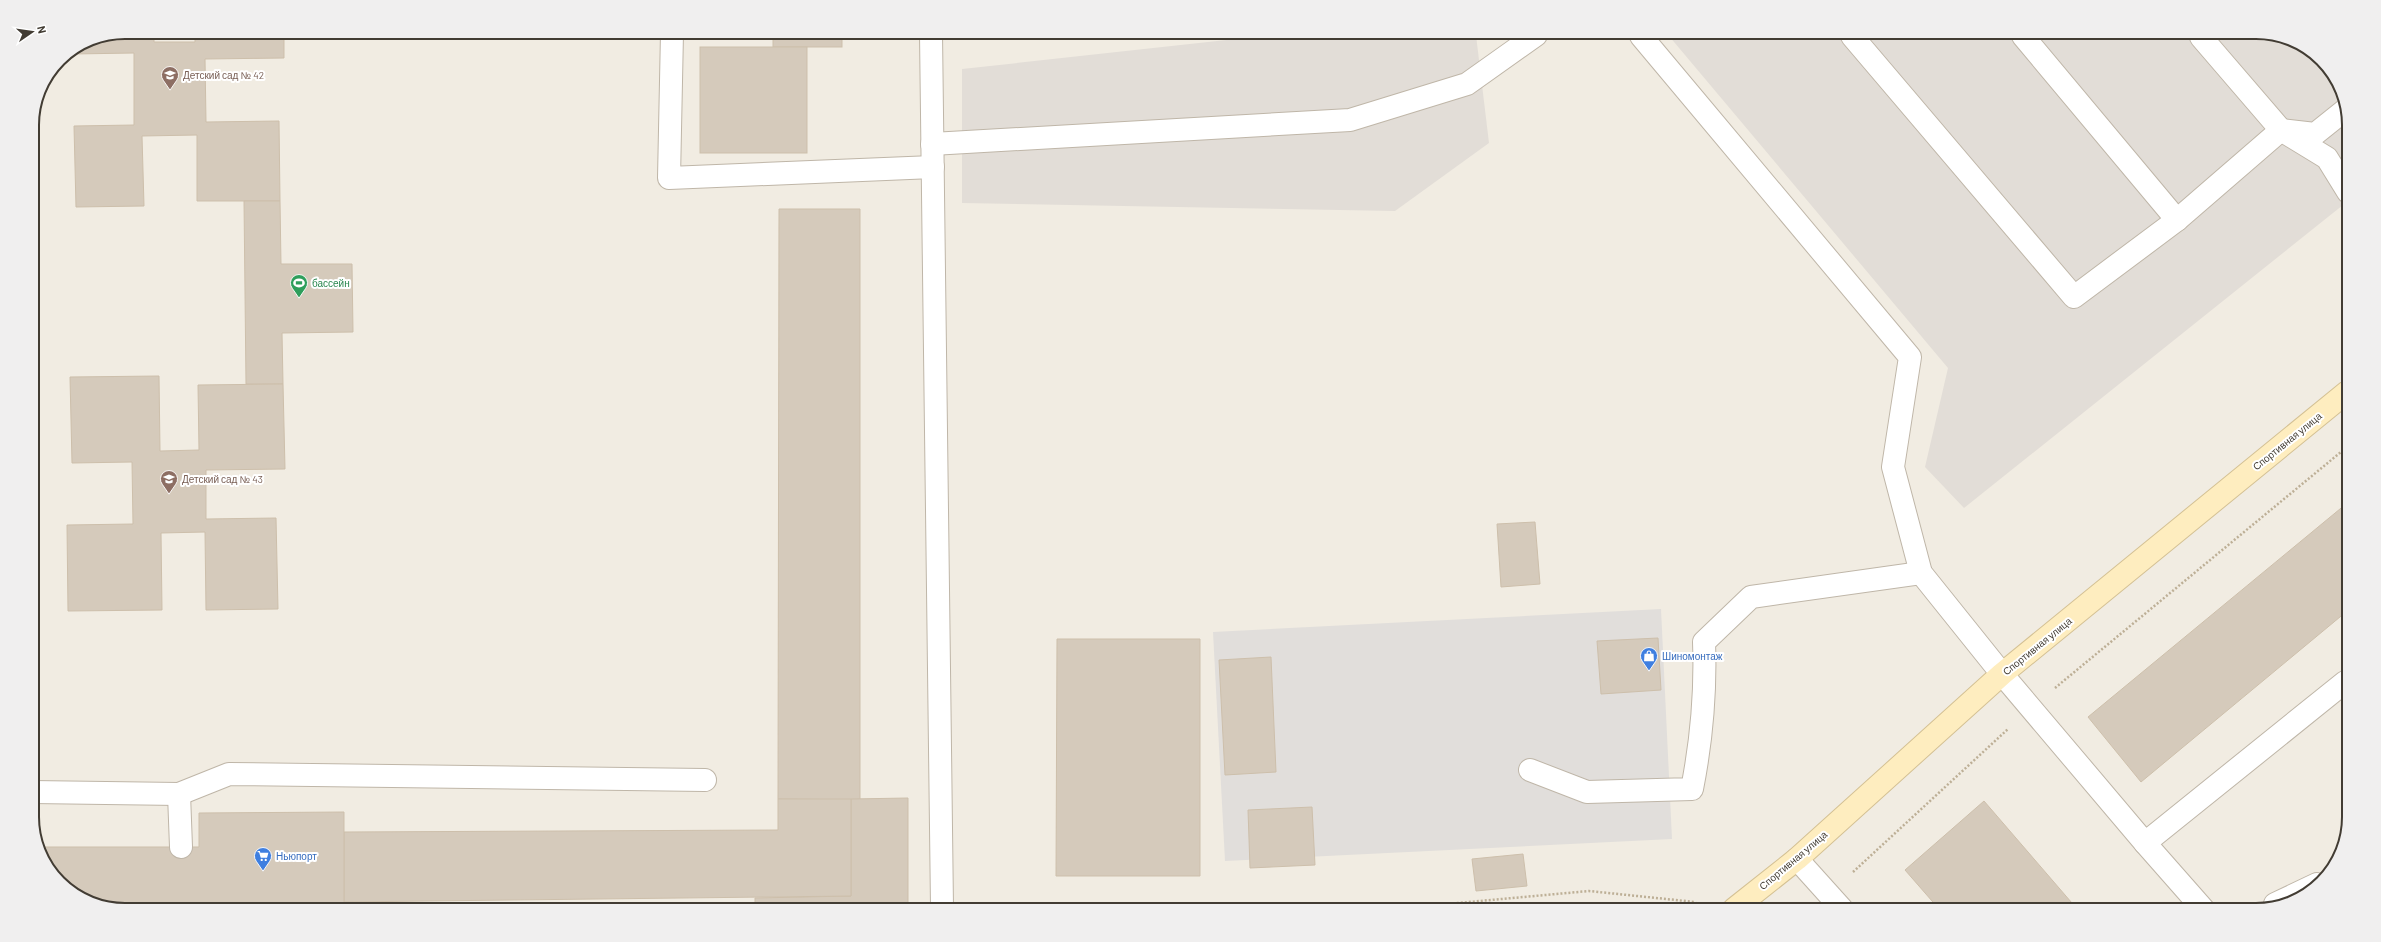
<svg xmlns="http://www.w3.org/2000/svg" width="2381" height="942" font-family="Barlow,sans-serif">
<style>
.industrial{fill:#e2ddd7}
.parking{fill:#e1dedb}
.building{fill:#d5cabb;stroke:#cdbfab}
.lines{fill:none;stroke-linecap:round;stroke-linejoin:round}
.lane-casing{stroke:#bfb6a8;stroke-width:24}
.street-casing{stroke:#bfb6a8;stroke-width:24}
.secondary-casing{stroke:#d4c194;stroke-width:24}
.path{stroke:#bdaf96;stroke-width:2.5;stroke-dasharray:2 2;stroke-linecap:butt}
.lane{stroke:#fff;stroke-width:22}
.street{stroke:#fff;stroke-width:22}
.secondary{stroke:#feedbf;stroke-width:22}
.labels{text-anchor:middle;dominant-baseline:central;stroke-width:4;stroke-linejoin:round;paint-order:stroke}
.education-label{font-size:10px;fill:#785e54;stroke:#fff;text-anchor:start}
.leisure-label{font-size:10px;fill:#27864d;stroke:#fff;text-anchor:start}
.street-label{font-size:10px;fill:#423c33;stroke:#fff}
.shop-label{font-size:10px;fill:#366cbe;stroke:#fff;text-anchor:start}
.rim{fill:none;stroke:#423c33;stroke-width:2}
</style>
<rect width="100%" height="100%" fill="#f1ece2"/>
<!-- industrial -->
<g class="industrial">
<path d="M1273,35H1476L1489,143L1395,211L962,203V69Z"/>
<path d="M1669,36L2286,37L2330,68L2349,119L2348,201L1964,508L1925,467L1948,368Z"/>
</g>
<!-- parking -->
<path class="parking" d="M1661,609L1672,839L1225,861L1213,632Z"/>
<!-- building -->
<g class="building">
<path d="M125,32H154V42H195V32H284V58L205,59L206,122L279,121L280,201H197V135L142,136L144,206L76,207L74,126L134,125V53L73,54V51L90,39Z"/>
<rect x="773" y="34" width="69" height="13"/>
<rect x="700" y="47" width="107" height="106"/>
<path d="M244,201H280L281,264H352L353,332L282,333L283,384H246Z"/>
<path d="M779,209H860V800L778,799Z"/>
<path d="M159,376L160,451L199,450L198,385L283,384L285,469L206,470V519L276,518L278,609L206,610L205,532L161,533L162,610L68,611L67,525L133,524L132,462L72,463L70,377Z"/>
<path d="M2346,504V612L2141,782L2088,717Z"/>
<path d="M1535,522L1540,584L1501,587L1497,524Z"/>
<path d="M1658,638L1661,690L1601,694L1597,641Z"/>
<path d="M1057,639H1200V876H1056Z"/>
<path d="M1271,657L1276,772L1225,775L1219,660Z"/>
<path d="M908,798V907H755V898L851,896V799Z"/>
<path d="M778,799H851V896L344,902V832L778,830Z"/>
<path d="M1984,801L2078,910L1939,909L1905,870Z"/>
<path d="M1312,807L1315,865L1250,868L1248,810Z"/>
<path d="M344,812V906L95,905L51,874L41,847H199V813Z"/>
<path d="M1523,854L1527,886L1476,891L1472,859Z"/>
</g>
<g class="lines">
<defs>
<g id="lane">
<path d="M672,33L669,178L933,167"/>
<path d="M931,34L942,907"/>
<path d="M1641,36L1910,357L1893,467L1921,573L2002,674L2145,843L2345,682"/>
<path d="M1852,36L2074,297L2177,220L2281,130L2315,134L2345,110"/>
<path d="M2023,36L2177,220"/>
<path d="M2201,37L2281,130L2327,158L2348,192"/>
<path d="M932,144L1350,120L1467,84L1536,35"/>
<path d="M1530,770L1587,792L1692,789C1702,738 1706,694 1704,642L1751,597L1921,573"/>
<path d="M32,792L179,794L229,774L705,780"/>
<path d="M179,794L181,847"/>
<path d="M2145,843L2204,910"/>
<path d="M2275,904L2317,884"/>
</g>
<path id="street" d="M1797,859L1842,909"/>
<path id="secondary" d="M1734,909L1797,859L2002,674L2347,392"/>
</defs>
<!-- lane casing -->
<use href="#lane" class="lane-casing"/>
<!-- street casing -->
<use href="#street" class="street-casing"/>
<!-- secondary casing -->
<use href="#secondary" class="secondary-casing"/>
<!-- path -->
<g class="path">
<path d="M2055,688L2347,447"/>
<path d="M1853,872L2008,729"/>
<path d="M1373,908L1458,903L1589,891L1695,902L1700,909"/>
</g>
<!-- lane -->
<use href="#lane" class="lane"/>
<!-- street -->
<use href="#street" class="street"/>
<!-- secondary -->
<use href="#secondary" class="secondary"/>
</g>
<!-- icons -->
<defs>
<symbol id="school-pin" viewBox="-11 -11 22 30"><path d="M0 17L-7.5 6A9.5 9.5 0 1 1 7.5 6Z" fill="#8d6e63" stroke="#fff"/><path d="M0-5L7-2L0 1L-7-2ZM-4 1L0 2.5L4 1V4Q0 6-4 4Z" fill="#fff"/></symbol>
<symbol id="stadium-pin" viewBox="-11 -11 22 30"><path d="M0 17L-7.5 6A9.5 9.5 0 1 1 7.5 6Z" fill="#2e9e5b" stroke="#fff"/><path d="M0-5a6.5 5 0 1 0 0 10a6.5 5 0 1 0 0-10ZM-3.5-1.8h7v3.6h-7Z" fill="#fff"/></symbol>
<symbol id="shop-pin" viewBox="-11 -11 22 30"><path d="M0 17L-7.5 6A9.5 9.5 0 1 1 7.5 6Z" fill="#3f7fe0" stroke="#fff"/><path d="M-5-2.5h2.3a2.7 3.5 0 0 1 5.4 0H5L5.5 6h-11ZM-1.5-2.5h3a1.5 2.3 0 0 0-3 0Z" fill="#fff"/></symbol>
<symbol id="supermarket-pin" viewBox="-11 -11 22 30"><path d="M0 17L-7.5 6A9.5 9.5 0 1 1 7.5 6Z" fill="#3f7fe0" stroke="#fff"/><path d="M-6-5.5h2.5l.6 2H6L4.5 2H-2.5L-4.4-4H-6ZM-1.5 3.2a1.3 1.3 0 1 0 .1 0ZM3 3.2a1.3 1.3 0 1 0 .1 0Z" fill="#fff"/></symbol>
</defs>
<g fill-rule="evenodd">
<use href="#school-pin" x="160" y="65" width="20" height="27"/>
<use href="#stadium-pin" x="289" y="273" width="20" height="27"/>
<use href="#school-pin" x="159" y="469" width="20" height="27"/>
<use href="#shop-pin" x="1639" y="646" width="20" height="27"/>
<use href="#supermarket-pin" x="253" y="846" width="20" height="27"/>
</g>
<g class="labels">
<!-- education labels -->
<g class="education-label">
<text x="183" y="75">Детский сад № 42</text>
<text x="182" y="479">Детский сад № 43</text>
</g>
<!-- leisure labels -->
<g class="leisure-label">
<text x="312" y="283">бассейн</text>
</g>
<!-- street labels -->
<g class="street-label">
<text transform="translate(2287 441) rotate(-39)">Спортивная улица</text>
<text transform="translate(2037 646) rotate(-39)">Спортивная улица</text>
<text transform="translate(1793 860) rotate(-40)">Спортивная улица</text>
</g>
<!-- shop labels -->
<g class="shop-label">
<text x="1662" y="656">Шиномонтаж</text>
<text x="276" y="856">Ньюпорт</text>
</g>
</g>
<!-- crop -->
<path d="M0 0H2381V942H0ZM125 39H2256A86 86 0 0 1 2342 125V817A86 86 0 0 1 2256 903H125A86 86 0 0 1 39 817V125A86 86 0 0 1 125 39Z" fill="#f0efef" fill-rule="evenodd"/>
<path class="rim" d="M125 39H2256A86 86 0 0 1 2342 125V817A86 86 0 0 1 2256 903H125A86 86 0 0 1 39 817V125A86 86 0 0 1 125 39Z"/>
<!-- north arrow -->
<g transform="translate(32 32) rotate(77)" stroke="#ffffff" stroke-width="3" paint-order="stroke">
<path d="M0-3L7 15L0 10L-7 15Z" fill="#423c33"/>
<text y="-6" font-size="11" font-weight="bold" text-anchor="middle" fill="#423c33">N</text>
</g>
</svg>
